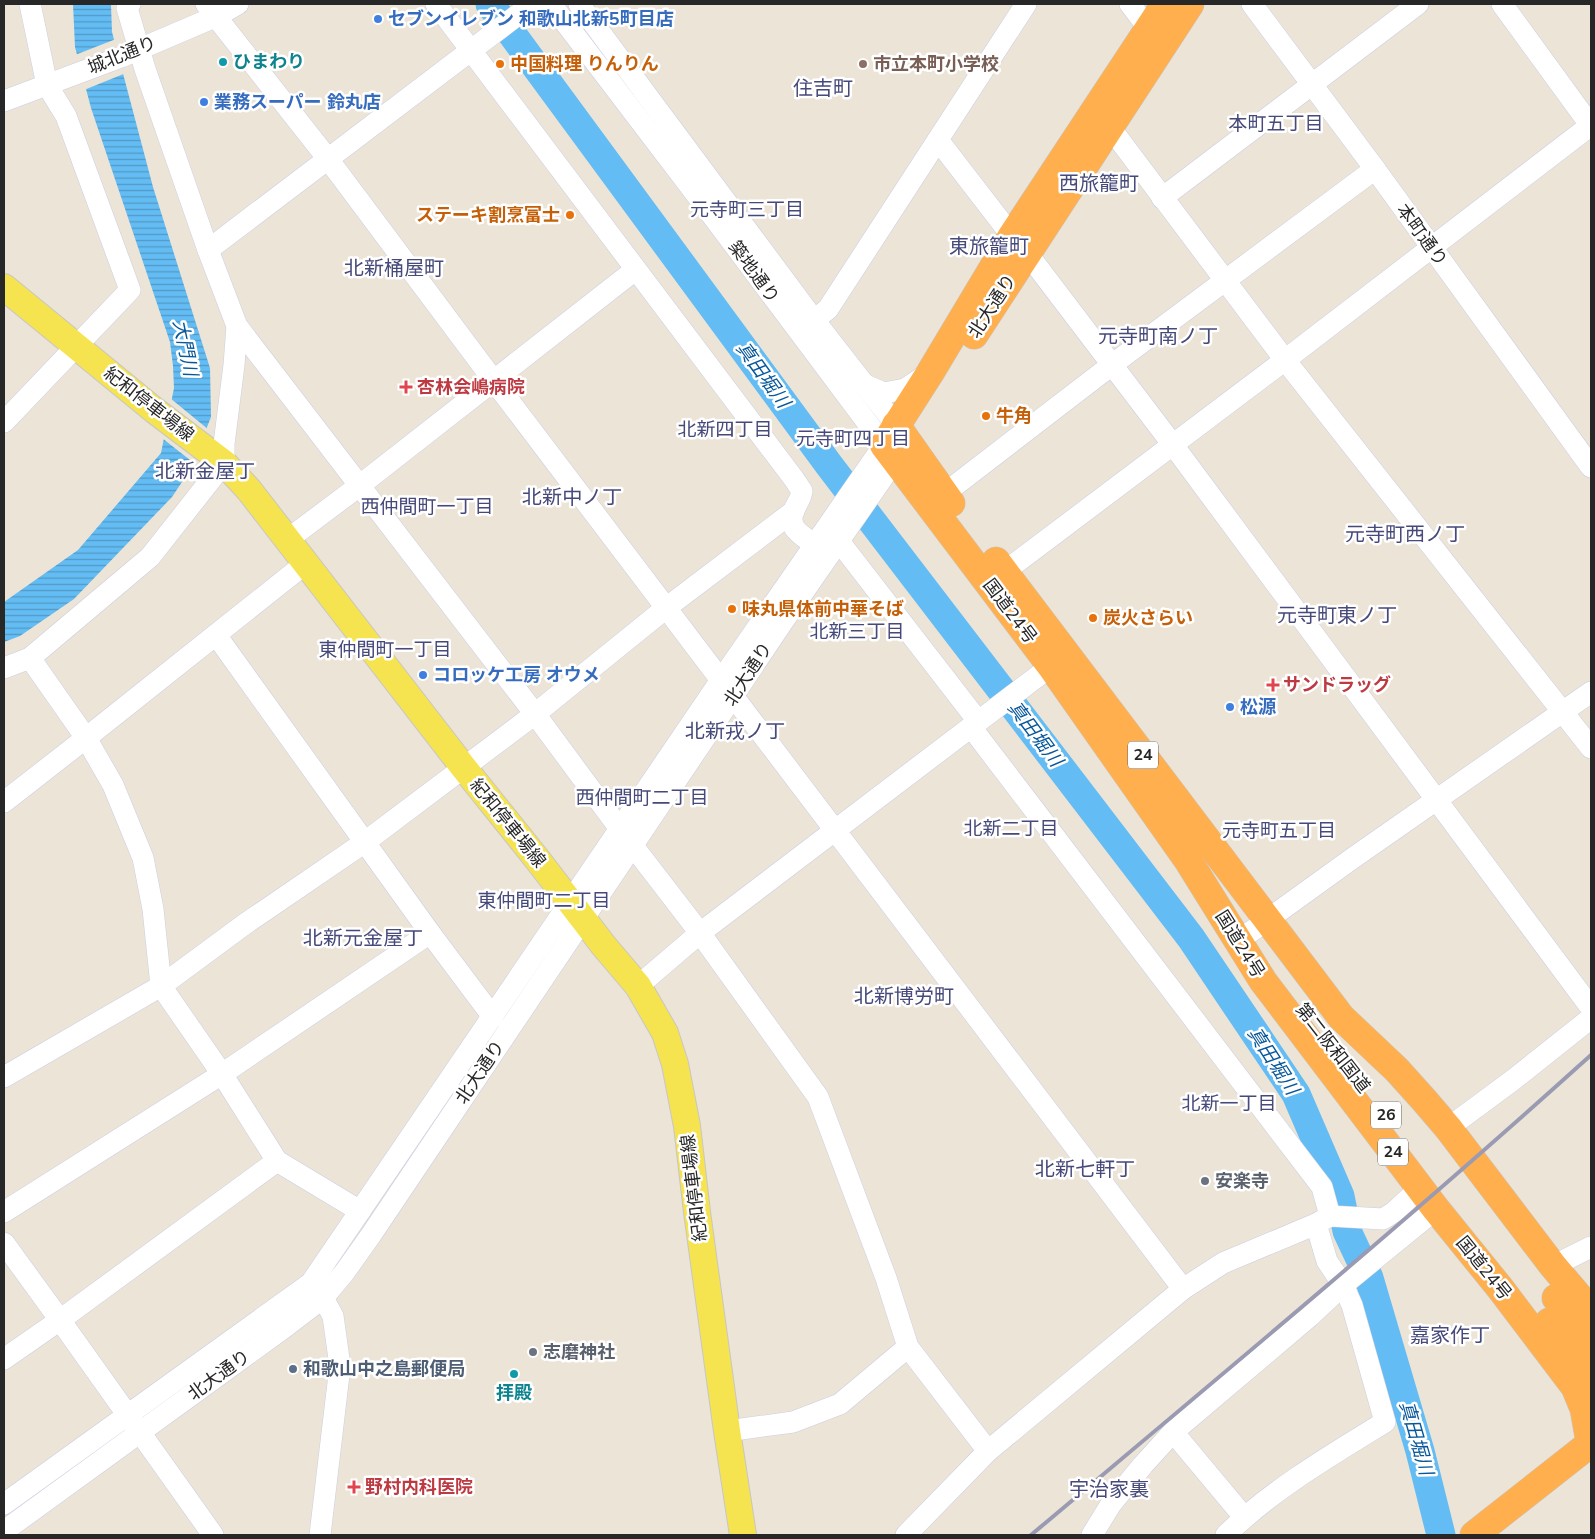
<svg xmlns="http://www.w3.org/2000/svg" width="1595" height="1539" font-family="'Nunito Sans','Noto Sans JP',sans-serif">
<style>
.water{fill:url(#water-rules)}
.pier{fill:#ebe4d7}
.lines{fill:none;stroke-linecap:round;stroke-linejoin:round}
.river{stroke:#63bcf3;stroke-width:29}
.minor-casing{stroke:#cccee1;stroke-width:22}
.major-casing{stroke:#c7c7c7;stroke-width:28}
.highway-casing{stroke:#c7c7c7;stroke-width:29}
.minor{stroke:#fff;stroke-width:21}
.major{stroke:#f6e350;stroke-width:26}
.highway{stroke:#ffaf4d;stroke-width:28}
.rail{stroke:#9a9bb2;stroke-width:4}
.shop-dot{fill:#3f7fe0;stroke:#fff;stroke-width:2}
.culture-dot{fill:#0f9aa8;stroke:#fff;stroke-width:2}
.food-dot{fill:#e8710a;stroke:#fff;stroke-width:2}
.education-dot{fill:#8d6e63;stroke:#fff;stroke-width:2}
.health-dot{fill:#e0444e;stroke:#fff;stroke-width:2}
.worship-dot{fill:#6b7280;stroke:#fff;stroke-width:2}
.service-dot{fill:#5c6f8a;stroke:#fff;stroke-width:2}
.labels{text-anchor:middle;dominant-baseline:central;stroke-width:5;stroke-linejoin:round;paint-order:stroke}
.shield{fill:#fff;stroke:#686868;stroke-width:1}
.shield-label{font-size:16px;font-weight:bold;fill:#272727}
.shop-label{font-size:18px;font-weight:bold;fill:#366cbe;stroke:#fff;text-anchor:start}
.street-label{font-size:18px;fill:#272727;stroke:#fff}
.culture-label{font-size:18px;font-weight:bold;fill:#0d838f;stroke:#fff;text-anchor:start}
.food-label{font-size:18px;font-weight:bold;fill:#c56008;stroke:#fff;text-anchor:start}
.education-label{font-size:18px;font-weight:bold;fill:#785e54;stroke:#fff;text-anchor:start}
.health-label{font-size:18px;font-weight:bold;fill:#be3a42;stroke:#fff;text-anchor:start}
.worship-label{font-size:18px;font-weight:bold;fill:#5b616d;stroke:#fff;text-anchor:start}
.service-label{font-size:18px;font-weight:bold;fill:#4e5e75;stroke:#fff;text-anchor:start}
.neighbourhood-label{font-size:19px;fill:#464979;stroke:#fff}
.water-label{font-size:19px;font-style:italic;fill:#07579a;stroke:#fff}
.quarter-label{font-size:20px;fill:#464979;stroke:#fff}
</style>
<defs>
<pattern id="water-rules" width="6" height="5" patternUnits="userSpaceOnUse" patternTransform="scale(1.25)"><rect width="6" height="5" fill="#63bcf3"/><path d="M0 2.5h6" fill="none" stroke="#5299c5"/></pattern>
</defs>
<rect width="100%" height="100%" fill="#ebe4d7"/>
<!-- water -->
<path class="water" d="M73,4H111L112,32L153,187L210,368L211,417L190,470L172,497L74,599L20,636L4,642V602L78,550L161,453L174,388L173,366L170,342L91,108L75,47Z"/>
<!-- pier -->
<g class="pier">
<path d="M116,39L126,73L84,90L75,55Z"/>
<path d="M170,398L209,430L195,464L162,438Z"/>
</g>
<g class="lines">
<!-- river -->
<path class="river" d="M490,4L829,465L1191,938L1296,1094L1340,1196L1347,1231L1369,1278L1420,1451L1441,1535"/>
<defs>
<g id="minor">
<path d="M130,4L127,8L145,69L208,250L237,326L535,714L620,829"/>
<path d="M206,4L328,159L494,381L1183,1289"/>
<path d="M436,4L794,479L802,491C801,499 797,503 794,510C786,528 802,535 814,544"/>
<path d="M579,4L814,320L896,425"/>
<path d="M1130,4L1149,29"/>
<path d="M1252,4L1375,169L1591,467"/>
<path d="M1502,4L1591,126"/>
<path d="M4,101L121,57L217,16L238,4"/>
<path d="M1109,126L1285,360L1591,748"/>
<path d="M938,140L1012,236"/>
<path d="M1162,198L1418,4"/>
<path d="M208,250L532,4"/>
<path d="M1027,253L1173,445L1591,1008"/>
<path d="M814,320L828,309L1026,4"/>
<path d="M863,384L884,393L905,389L926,375"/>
<path d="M4,422L130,290L66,116L47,85L30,4"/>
<path d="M944,494L1113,364L1375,169"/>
<path d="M287,540L359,486L635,270"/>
<path d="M838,540L978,721"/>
<path d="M1004,572L1285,360L1591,125"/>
<path d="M216,635L430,933L493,1017"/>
<path d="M30,658L86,738L113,785L143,858L153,909L161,986L222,1074L277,1161L360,1211"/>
<path d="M4,668L30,658L150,557L224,463V444L234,365L237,326"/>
<path d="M971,727L1322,1187L1330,1216"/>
<path d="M4,802L86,738L306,563"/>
<path d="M633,846L700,933L818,1097L886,1278L908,1347L988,1451"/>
<path d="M1238,941L1353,858L1591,692"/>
<path d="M638,986L700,933L1063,657"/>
<path d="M4,1077L161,986L245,924L365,842L535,714L666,608L794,511"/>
<path d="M1448,1128L1513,1080L1591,1018"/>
<path d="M4,1212L222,1074L430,933"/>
<path d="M4,1243L60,1320L213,1535"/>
<path d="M1553,1266L1591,1247"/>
<path d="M315,1288L323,1298L333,1316L340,1366L320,1535"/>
<path d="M4,1359L60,1320L277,1161"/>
<path d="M727,1431L793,1422L840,1404L908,1347"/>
<path d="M1173,1432L1244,1517"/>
<path d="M4,1504L311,1283L721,680L884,445L708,210L551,4"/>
<path d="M4,1531L285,1327L323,1298L344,1273L371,1235L782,623L895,460"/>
<path d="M906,1535L988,1451L1183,1289L1223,1263L1316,1224L1330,1216L1383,1219L1394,1212L1420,1188"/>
<path d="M1092,1535L1111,1504L1143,1465L1173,1432L1310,1316L1343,1285L1436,1209"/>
<path d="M1226,1535C1270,1491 1331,1455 1385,1422L1352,1305L1343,1285L1327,1261L1316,1224"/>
</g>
<path id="major" d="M4,287L154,410L224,463L249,490L464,768L537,859L604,946L638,986L665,1033L675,1064L687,1126L697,1212L727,1431L743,1535"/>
<g id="highway">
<path d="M1165,4L1012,236L930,373L884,445L1051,666L1189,862L1263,981L1436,1209L1500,1288L1575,1387L1584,1409L1590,1443"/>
<path d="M974,335L1190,4"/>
<path d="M896,425L951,503"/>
<path d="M996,561L1341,1017L1397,1070L1424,1100L1448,1128L1553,1266L1591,1311"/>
<path d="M1556,1298L1591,1340"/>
<path d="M1549,1322L1591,1373"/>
<path d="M1474,1535L1591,1443"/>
</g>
</defs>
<!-- minor casing -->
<use href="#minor" class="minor-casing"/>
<!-- major casing -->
<use href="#major" class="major-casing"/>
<!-- highway casing -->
<use href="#highway" class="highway-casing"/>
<!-- minor -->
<use href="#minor" class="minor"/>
<!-- major -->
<use href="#major" class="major"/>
<!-- highway -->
<use href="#highway" class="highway"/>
<!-- rail -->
<path class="rail" d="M1031,1535C1219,1377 1408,1220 1591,1055"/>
</g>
<!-- markers -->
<g class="shop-dot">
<circle cx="378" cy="19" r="5"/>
<circle cx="204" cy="102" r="5"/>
<circle cx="423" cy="675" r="5"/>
<circle cx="1230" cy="707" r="5"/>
</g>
<g class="culture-dot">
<circle cx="223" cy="62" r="5"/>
<circle cx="514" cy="1374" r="5"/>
</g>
<g class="food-dot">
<circle cx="500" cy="64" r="5"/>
<circle cx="570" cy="215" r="5"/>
<circle cx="986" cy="416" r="5"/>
<circle cx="732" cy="609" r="5"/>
<circle cx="1093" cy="618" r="5"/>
</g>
<circle class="education-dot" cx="863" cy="64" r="5"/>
<g class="health-dot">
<path d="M403.5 379.5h5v5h5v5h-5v5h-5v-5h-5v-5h5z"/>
<path d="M1270.5 677.5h5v5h5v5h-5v5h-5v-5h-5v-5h5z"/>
<path d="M351.5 1479.5h5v5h5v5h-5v5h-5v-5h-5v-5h5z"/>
</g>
<g class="worship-dot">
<circle cx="1205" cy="1181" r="5"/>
<circle cx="533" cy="1352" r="5"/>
</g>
<circle class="service-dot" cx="293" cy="1369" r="5"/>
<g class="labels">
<!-- shield labels -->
<g class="shield">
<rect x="1128" y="741.5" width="30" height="27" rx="4"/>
<rect x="1371" y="1101.5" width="30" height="27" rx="4"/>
<rect x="1378" y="1138.5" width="30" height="27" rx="4"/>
</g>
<g class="shield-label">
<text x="1143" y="755">24</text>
<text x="1386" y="1115">26</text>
<text x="1393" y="1152">24</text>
</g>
<!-- shop labels -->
<g class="shop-label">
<text x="388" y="19">セブンイレブン 和歌山北新5町目店</text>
<text x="214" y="102">業務スーパー 鈴丸店</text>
<text x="433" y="675">コロッケ工房 オウメ</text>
<text x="1240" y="707">松源</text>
</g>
<!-- street labels -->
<g class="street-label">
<text transform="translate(122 55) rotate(-22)">城北通り</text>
<text transform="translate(1422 235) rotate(54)">本町通り</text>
<text transform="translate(754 272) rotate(54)">築地通り</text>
<text transform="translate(992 306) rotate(-57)">北大通り</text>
<text transform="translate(149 404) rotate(38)">紀和停車場線</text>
<text transform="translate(1010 611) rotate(53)">国道24号</text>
<text transform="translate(748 674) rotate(-57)">北大通り</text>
<text transform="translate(508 823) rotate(51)">紀和停車場線</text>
<text transform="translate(1240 944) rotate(58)">国道24号</text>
<text transform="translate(1333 1048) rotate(52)">第二阪和国道</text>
<text transform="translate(480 1072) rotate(-56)">北大通り</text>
<text transform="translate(694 1188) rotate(-97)">紀和停車場線</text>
<text transform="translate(1484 1268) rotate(51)">国道24号</text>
<text transform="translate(219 1375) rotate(-36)">北大通り</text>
</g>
<!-- culture labels -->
<g class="culture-label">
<text x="233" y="62">ひまわり</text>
<text x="514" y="1393" text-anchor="middle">拝殿</text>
</g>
<!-- food labels -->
<g class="food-label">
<text x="510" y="64">中国料理 りんりん</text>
<text x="560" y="215" text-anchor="end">ステーキ割烹富士</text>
<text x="996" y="416">牛角</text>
<text x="742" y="609">味丸県体前中華そば</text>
<text x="1103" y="618">炭火さらい</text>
</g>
<!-- education labels -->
<g class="education-label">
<text x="873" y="64">市立本町小学校</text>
</g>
<!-- health labels -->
<g class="health-label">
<text x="417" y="387">杏林会嶋病院</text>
<text x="1283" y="685">サンドラッグ</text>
<text x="365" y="1487">野村内科医院</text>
</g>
<!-- worship labels -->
<g class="worship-label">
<text x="1215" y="1181">安楽寺</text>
<text x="543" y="1352">志磨神社</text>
</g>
<!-- service labels -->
<g class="service-label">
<text x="303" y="1369">和歌山中之島郵便局</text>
</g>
<!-- neighbourhood labels -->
<g class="neighbourhood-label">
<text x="1276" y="124">本町五丁目</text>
<text x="747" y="210">元寺町三丁目</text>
<text x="725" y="430">北新四丁目</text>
<text x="853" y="439">元寺町四丁目</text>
<text x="427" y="507">西仲間町一丁目</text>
<text x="857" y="632">北新三丁目</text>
<text x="385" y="650">東仲間町一丁目</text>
<text x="642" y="798">西仲間町二丁目</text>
<text x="1011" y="829">北新二丁目</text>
<text x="1279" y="831">元寺町五丁目</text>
<text x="544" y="901">東仲間町二丁目</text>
<text x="1229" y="1104">北新一丁目</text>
</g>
<!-- water labels -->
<g class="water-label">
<text transform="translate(185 348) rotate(78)">大門川</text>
<text transform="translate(763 375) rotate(54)">真田堀川</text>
<text transform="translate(1035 734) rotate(53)">真田堀川</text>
<text transform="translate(1273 1061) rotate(57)">真田堀川</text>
<text transform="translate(1416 1438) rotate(74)">真田堀川</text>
</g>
<!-- quarter labels -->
<g class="quarter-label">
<text x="823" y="88">住吉町</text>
<text x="1099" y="183">西旅籠町</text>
<text x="989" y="246">東旅籠町</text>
<text x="394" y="268">北新桶屋町</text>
<text x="1158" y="336">元寺町南ノ丁</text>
<text x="205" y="471">北新金屋丁</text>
<text x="572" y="497">北新中ノ丁</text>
<text x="1405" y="534">元寺町西ノ丁</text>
<text x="1337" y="615">元寺町東ノ丁</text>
<text x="735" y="731">北新戎ノ丁</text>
<text x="363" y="938">北新元金屋丁</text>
<text x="904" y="996">北新博労町</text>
<text x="1085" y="1169">北新七軒丁</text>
<text x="1450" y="1335">嘉家作丁</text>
<text x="1109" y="1489">宇治家裏</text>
</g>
</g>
<!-- border -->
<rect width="1595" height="1539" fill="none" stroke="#272727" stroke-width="10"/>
</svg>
